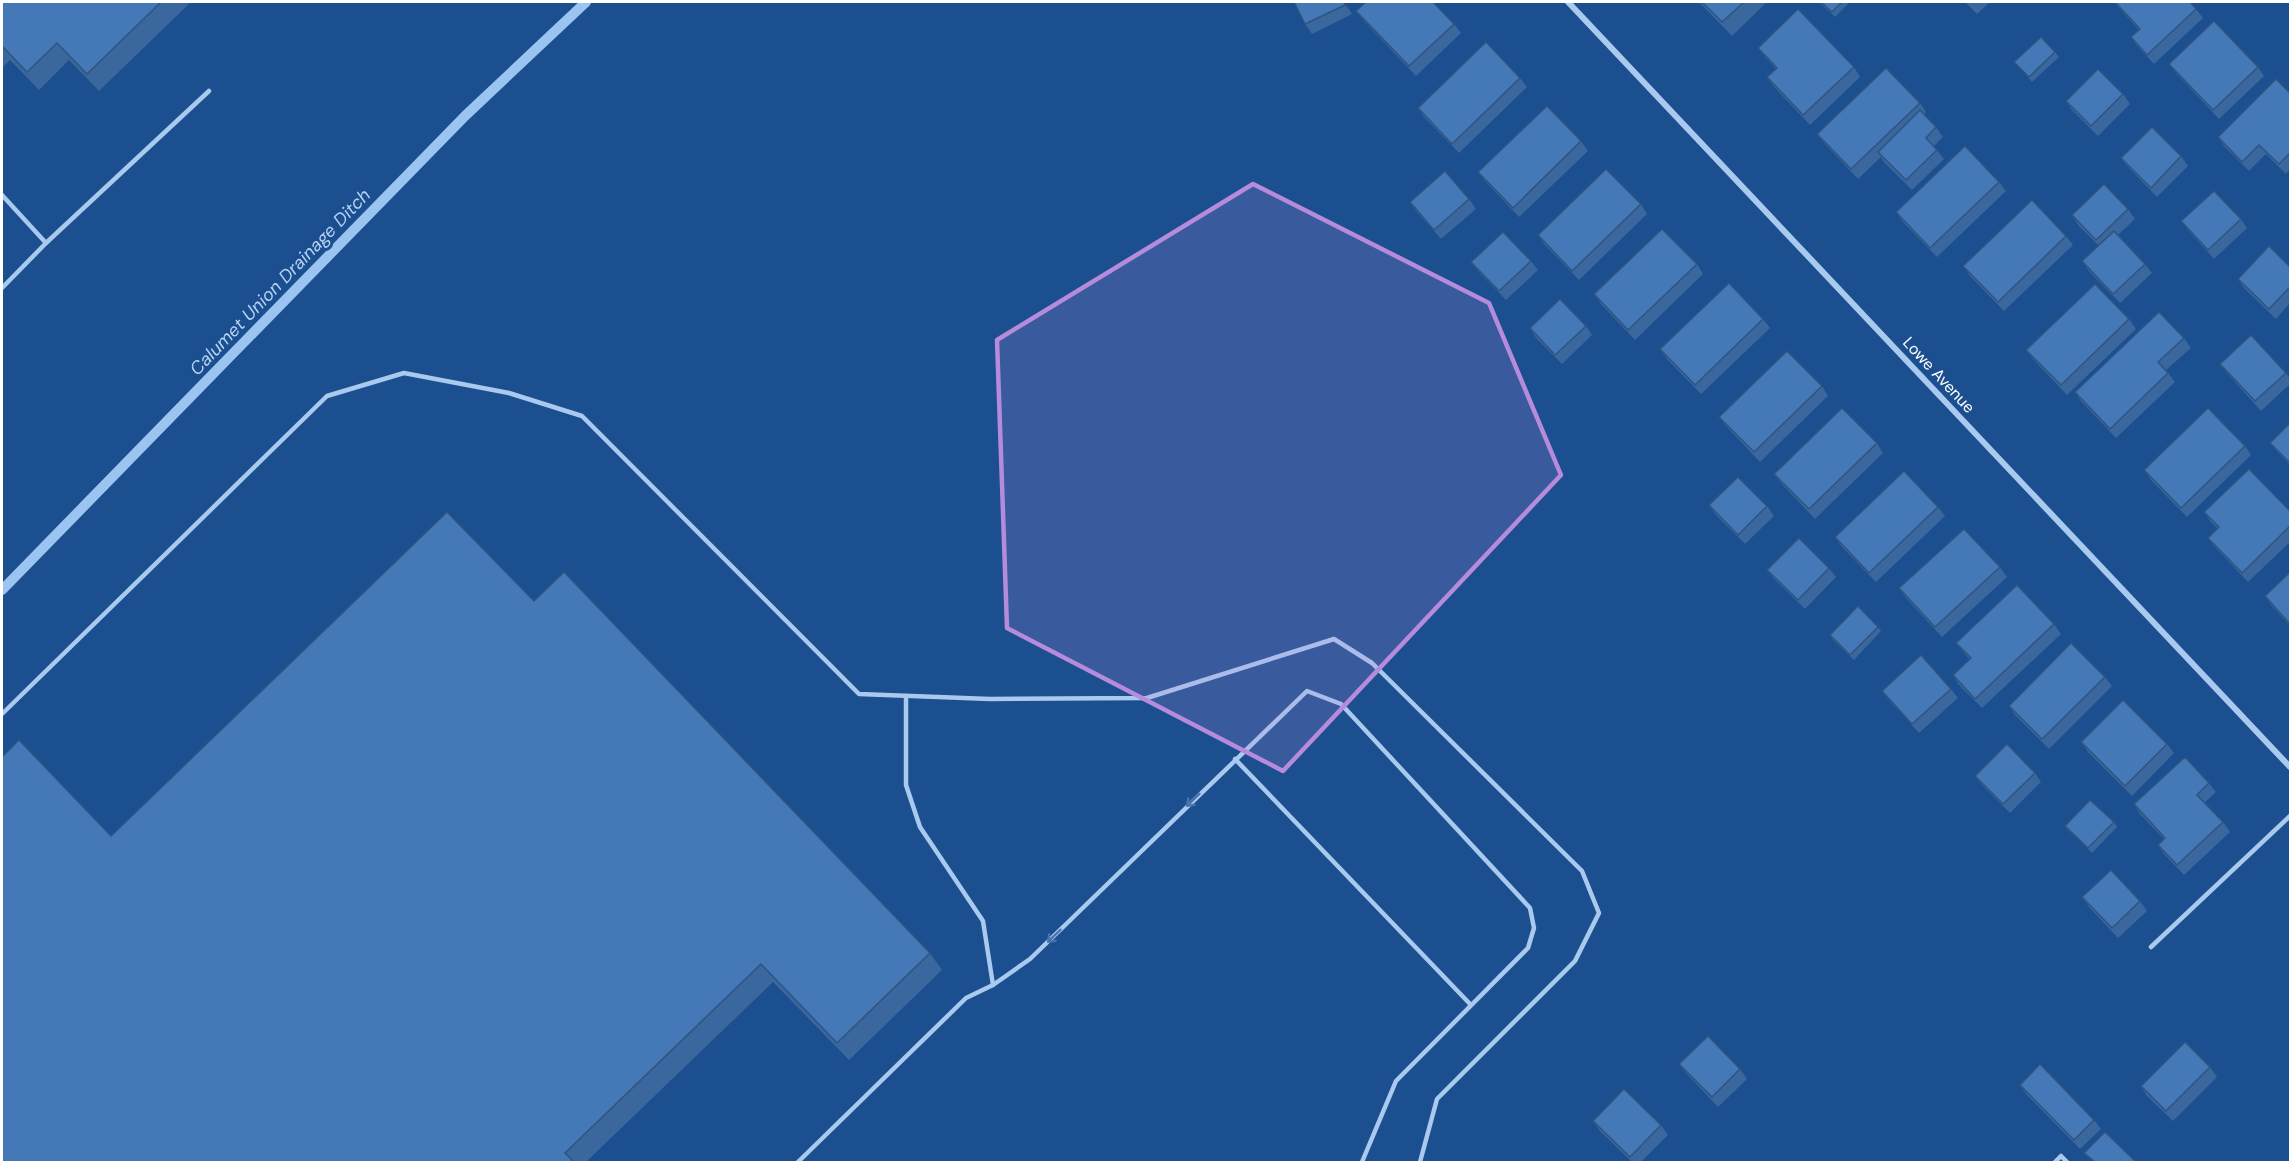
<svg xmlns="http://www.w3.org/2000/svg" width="2292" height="1164" font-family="'DM Sans',sans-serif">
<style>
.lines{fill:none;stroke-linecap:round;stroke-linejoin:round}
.stream{stroke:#9cc4f0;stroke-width:10}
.lane{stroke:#a9c9ee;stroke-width:4.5}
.street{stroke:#a9c9ee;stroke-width:6}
.wall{fill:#3a679d}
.shaded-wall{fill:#305480}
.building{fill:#4478b7;stroke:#305480;stroke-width:1.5}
.oneway{stroke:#4674ac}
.marked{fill:#b68bdc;fill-opacity:0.2;stroke:#b68bdc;stroke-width:4.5;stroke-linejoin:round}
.labels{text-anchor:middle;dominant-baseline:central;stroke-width:6;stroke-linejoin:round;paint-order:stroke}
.street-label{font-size:16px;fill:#fff;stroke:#1b4f8f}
.water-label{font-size:18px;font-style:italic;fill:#b5d3f5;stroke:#1b4f8f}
</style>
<rect width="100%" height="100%" fill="#1b4f8f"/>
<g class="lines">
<!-- stream -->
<path class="stream" d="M2,590L465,116L586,2"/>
<!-- lane -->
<g class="lane">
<path d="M2,195L46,243L209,91"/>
<path d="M2,288L46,243"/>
<path d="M906,696V785L920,827L983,921L993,985"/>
<path d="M2,714L327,396L404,373L509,393L582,416L859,694L990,699L1147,698L1334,639L1372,663L1582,871L1599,913L1575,961L1437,1099L1420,1162"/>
<path d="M1235,759L1470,1004"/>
<path d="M2151,947L2290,816"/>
<path d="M798,1162L966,998L993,985L1030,959L1307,691L1341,704L1530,908L1534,928L1528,948L1396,1081L1362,1162"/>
<path d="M2055,1162L2061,1156L2067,1162"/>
</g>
<!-- street -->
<path class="street" d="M1568,2L2290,767"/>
</g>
<!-- wall -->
<g class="wall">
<path d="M2,2H191L99,91L69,60L39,90L10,60L2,68Z"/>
<path d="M1346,2L1352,14L1312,34L1305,24Z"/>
<path d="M1699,2H1767L1732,36Z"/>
<path d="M1819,2H1850L1835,17Z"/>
<path d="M1965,2H1990L1977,14Z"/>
<path d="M2114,2L2196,9L2203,18L2154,64L2138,47L2131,37L2139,30L2119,8Z"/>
<path d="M1356,11L1454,24L1461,33L1416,76L1363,20Z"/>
<path d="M1758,48L1854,67L1860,77L1810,125L1774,87L1767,77L1776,69L1765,57Z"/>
<path d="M2055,52L2059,57L2032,82L2014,62Z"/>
<path d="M2169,64L2258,67L2264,76L2219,119L2176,73Z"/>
<path d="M1520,78L1527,87L1459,153L1424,117L1418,108Z"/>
<path d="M2290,93V169L2286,174L2266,154L2249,171L2224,146L2218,137Z"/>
<path d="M2123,94L2130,104L2098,136L2072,110L2066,101Z"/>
<path d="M1920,103L1926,112L1924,115L1936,127L1943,137L1934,146L1944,159L1912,190L1884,162L1881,157L1858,179L1824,143L1817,134Z"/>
<path d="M1581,141L1588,151L1519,217L1485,181L1478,172Z"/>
<path d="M2181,156L2188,166L2157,197L2128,167L2121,158Z"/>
<path d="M1999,182L2006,191L1937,257L1903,222L1896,212Z"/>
<path d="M1469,199L1476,209L1441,239L1416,211L1410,202Z"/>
<path d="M1641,204L1647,214L1579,280L1544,244L1538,235Z"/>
<path d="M2128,209L2135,219L2118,235L2145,264L2152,273L2120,303L2089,271L2082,261L2099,246L2078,225L2072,215Z"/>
<path d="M2241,219L2247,228L2214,259L2188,230L2181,221Z"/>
<path d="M2066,236L2073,245L2004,311L1970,276L1963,266Z"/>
<path d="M1531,261L1538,270L1506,300L1478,271L1471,262Z"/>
<path d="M1697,264L1703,274L1635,340L1601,304L1594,294Z"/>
<path d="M2290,267V303L2276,319L2244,288L2238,279Z"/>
<path d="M1763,319L1770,328L1701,394L1667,359L1660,349Z"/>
<path d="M2129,319L2136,329L2067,395L2033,359L2026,350Z"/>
<path d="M1586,326L1592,335L1562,364L1536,338L1530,328Z"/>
<path d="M2184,338L2191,348L2166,370L2175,382L2116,438L2081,401L2075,392Z"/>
<path d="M2220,364L2286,373L2290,379V384L2261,411L2227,373Z"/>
<path d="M1822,386L1828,396L1760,462L1726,426L1719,417Z"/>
<path d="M2290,423V465L2274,448L2270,443Z"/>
<path d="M1877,443L1883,453L1815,519L1781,483L1774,474Z"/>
<path d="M2245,446L2251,455L2187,517L2151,480L2144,470Z"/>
<path d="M1709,505L1767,506L1774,516L1745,544L1716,515Z"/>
<path d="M1938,507L1945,516L1876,582L1842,547L1835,537Z"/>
<path d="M2290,511V542L2248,582L2215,547L2208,538L2218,529L2211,522L2204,512Z"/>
<path d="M2000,567L2007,577L1942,637L1906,598L1899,588Z"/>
<path d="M1829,568L1836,577L1805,609L1774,579L1767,570Z"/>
<path d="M2290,572V626L2271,605L2265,596Z"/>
<path d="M534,601L930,953L942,970L849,1060L773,982L586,1162H2L111,836Z"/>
<path d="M2054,624L2061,634L1982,708L1959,685L1953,675L1970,660L1956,643Z"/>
<path d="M1878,627L1881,631L1854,660L1833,640L1830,635Z"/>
<path d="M2105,677L2112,686L2049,749L2015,715L2009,706Z"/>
<path d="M1951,689L1958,698L1919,733L1889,700L1882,691Z"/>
<path d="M2081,742L2167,744L2174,753L2132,796L2088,752Z"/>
<path d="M2035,773L2041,782L2010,813L1982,785L1975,776Z"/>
<path d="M2209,783L2216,792L2204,803L2223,822L2230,832L2184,875L2164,854L2158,845L2164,839L2140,814L2134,804Z"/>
<path d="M2114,822L2117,827L2092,853L2069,831L2065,826Z"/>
<path d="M2082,897L2140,901L2147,911L2118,938L2089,907Z"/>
<path d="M1679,1064L1740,1069L1747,1079L1718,1107L1686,1073Z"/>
<path d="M2210,1067L2217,1077L2173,1121L2147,1096L2141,1086Z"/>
<path d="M2020,1085L2094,1120L2101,1129L2080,1149L2026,1094Z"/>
<path d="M1593,1121L1661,1125L1668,1135L1641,1162H1632L1600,1131Z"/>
</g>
<!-- shaded-wall -->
<path class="shaded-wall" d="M1344,2H1346L1352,14L1345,5Z"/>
<!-- building -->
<g class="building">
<path d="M2,2H161L87,74L57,43L27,72L2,46Z"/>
<path d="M1294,2H1344L1345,5L1305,24Z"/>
<path d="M1366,2H1433L1454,24L1409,66L1356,11Z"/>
<path d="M1702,2H1744L1722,22Z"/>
<path d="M1821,2H1842L1832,12Z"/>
<path d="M2115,2H2190L2196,9L2147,55L2131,37L2140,29Z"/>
<path d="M1798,9L1854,67L1803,115L1767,77L1777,68L1758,48Z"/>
<path d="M2214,21L2258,67L2213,110L2169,64Z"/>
<path d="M2041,37L2055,52L2029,77L2014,62Z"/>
<path d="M1486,42L1520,78L1452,144L1418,108Z"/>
<path d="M1886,68L1920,103L1851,169L1817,134Z"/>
<path d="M2098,69L2123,94L2091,126L2066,101Z"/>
<path d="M2276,79L2290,93V153L2279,164L2259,145L2242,162L2218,137Z"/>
<path d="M1547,106L1581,141L1513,208L1478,172Z"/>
<path d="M1920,110L1936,127L1926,138L1937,150L1906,180L1878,152Z"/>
<path d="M2152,127L2181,156L2151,188L2121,158Z"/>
<path d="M1965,146L1999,182L1930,248L1896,212Z"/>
<path d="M1606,169L1641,204L1572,271L1538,235Z"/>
<path d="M1445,171L1469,199L1434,230L1410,202Z"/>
<path d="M2104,184L2128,209L2096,240L2072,215Z"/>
<path d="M2214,191L2241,219L2208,250L2181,221Z"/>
<path d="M2032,200L2066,236L1998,302L1963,266Z"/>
<path d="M1662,229L1697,264L1628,330L1594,294Z"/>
<path d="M2114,231L2145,264L2113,294L2082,261Z"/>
<path d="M1503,232L1531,261L1499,291L1471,262Z"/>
<path d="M2269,246L2290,267V287L2269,309L2238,279Z"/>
<path d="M1729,283L1763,319L1695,385L1660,349Z"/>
<path d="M2095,284L2129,319L2061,385L2026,350Z"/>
<path d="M1560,299L1586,326L1555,355L1530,328Z"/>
<path d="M2159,312L2184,338L2158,362L2168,373L2110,429L2075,392Z"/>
<path d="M2251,335L2286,373L2255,401L2220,364Z"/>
<path d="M1787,351L1822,386L1754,452L1719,417Z"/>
<path d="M1842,408L1877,443L1809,509L1774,474Z"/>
<path d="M2208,408L2245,446L2181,508L2144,470Z"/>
<path d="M2290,423V463L2270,443Z"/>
<path d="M2249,469L2290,511V526L2242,573L2208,538L2219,527L2204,512Z"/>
<path d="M1904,471L1938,507L1869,573L1835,537Z"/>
<path d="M1738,477L1767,506L1738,535L1709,505Z"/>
<path d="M447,512L534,601L564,572L930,953L837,1043L761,964L565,1153L574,1162H2V757L19,740L111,836Z"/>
<path d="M1964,529L2000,567L1935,627L1899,588Z"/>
<path d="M1799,538L1829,568L1798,600L1767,570Z"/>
<path d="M2290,572V624L2265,596Z"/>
<path d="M2017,585L2054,624L1975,699L1953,675L1971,658L1956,643Z"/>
<path d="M1858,606L1878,627L1850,655L1830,635Z"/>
<path d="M2071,643L2105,677L2042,739L2009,706Z"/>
<path d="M1921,655L1951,689L1912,724L1882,691Z"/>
<path d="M2123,700L2167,744L2125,786L2081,742Z"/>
<path d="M2007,744L2035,773L2003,804L1975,776Z"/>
<path d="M2185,757L2209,783L2197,795L2223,822L2177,865L2158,845L2165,838L2134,804Z"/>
<path d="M2090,800L2114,822L2088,848L2065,826Z"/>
<path d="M2111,870L2140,901L2112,928L2082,897Z"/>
<path d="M1708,1036L1740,1069L1712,1097L1679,1064Z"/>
<path d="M2185,1042L2210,1067L2166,1111L2141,1086Z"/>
<path d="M2040,1064L2094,1120L2074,1140L2020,1085Z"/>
<path d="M1624,1089L1661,1125L1630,1157L1593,1121Z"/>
<path d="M2105,1132L2136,1162H2095L2084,1153Z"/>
</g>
<!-- one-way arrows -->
<defs><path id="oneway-shaft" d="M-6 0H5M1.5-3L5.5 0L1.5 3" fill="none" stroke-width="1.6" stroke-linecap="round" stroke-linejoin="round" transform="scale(1.5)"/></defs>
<g class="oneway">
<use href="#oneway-shaft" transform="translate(1193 800) rotate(136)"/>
<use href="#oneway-shaft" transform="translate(1054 936) rotate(136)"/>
</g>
<!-- marked area -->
<path class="marked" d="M1253,184L1489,303L1561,475L1283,771L1007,628L997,340Z"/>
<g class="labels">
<!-- street labels -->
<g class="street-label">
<text transform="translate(1939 375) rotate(47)">Lowe Avenue</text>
</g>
<!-- water labels -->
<g class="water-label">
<text transform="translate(280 282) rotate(-46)">Calumet Union Drainage Ditch</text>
</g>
</g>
<!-- border -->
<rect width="2292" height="1164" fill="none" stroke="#ffffff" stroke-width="6"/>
</svg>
